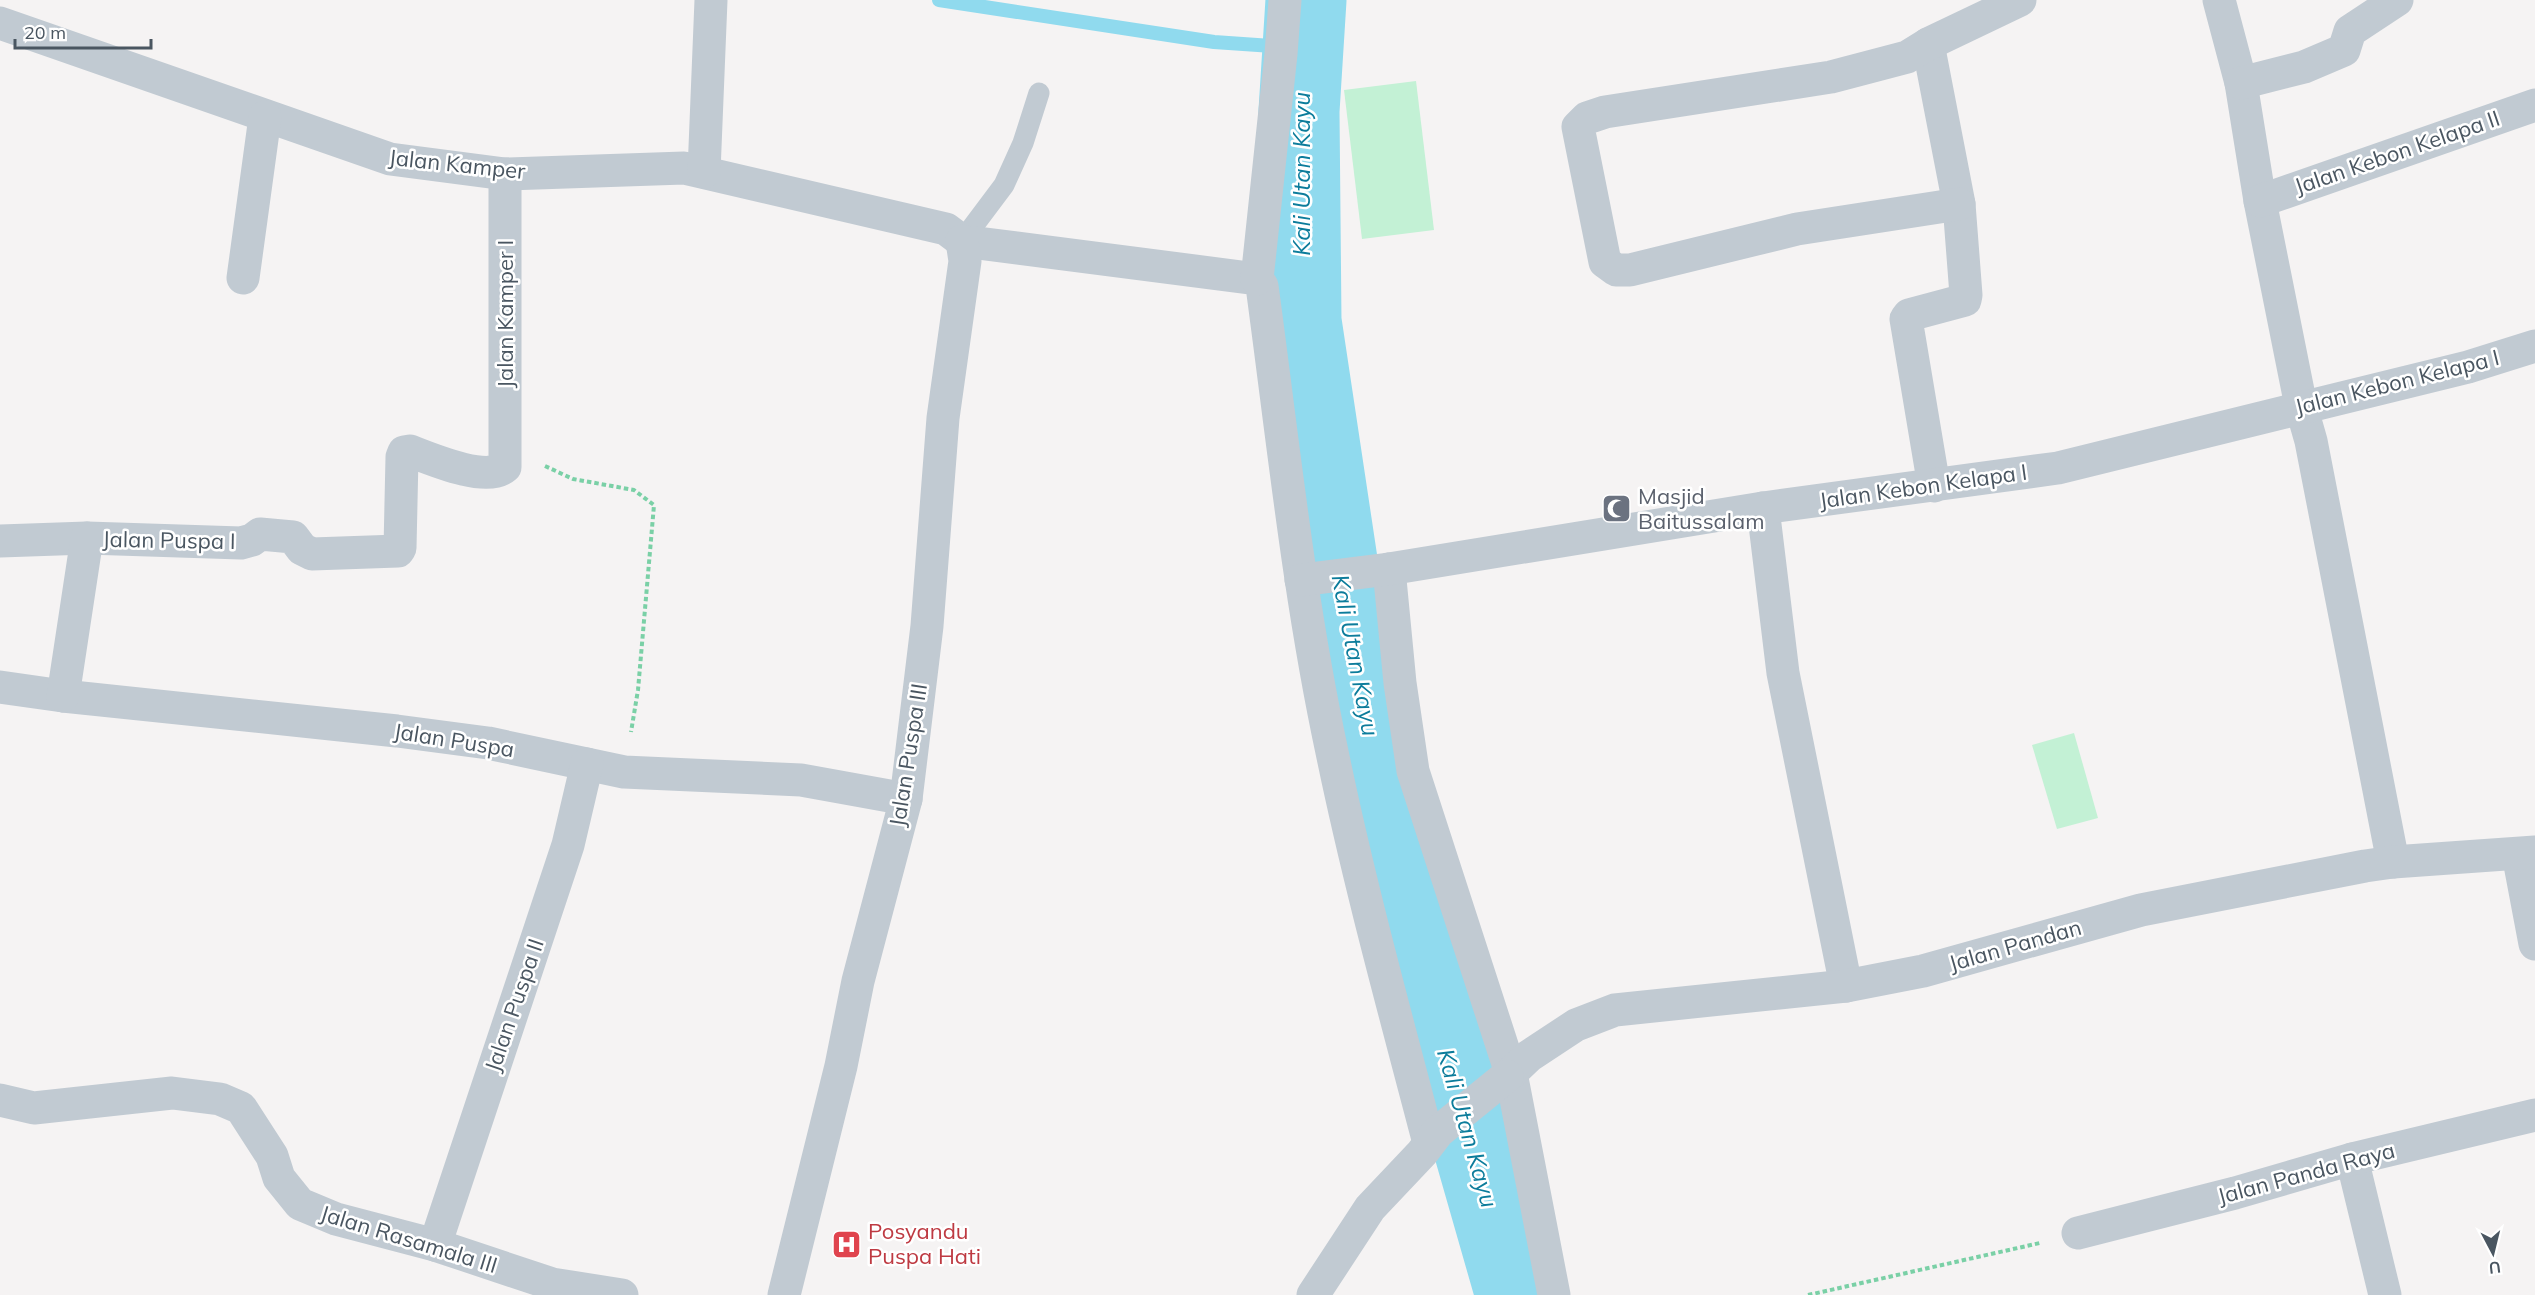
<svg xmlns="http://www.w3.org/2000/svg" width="2535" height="1295" font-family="Mulish,sans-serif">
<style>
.pitch{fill:#c3f1d5}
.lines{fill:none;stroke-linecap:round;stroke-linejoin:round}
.stream{stroke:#90daee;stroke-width:14}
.river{stroke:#90daee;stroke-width:81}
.path{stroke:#7ad0a6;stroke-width:4;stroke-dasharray:4.5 3;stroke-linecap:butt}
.service{stroke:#c1cad2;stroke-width:21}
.minor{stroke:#c1cad2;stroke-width:33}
.labels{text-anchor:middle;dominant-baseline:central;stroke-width:5;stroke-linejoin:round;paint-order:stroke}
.street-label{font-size:22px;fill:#4a5661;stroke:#fff}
.worship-label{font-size:22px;fill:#5b616d;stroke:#fff;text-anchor:start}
.health-label{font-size:22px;fill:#be3a42;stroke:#fff;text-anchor:start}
.water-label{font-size:24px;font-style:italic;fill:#0c7c9b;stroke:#fff}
</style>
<rect width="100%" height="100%" fill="#f5f3f3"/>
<!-- pitch -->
<g class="pitch">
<path d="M1416,81L1434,230L1362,239L1344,90Z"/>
<path d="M2074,733L2098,818L2057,829L2032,745Z"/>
</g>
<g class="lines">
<!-- stream -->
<path class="stream" d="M939,0L1214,42L1302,48"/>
<!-- river -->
<path class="river" d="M1306,0L1299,111L1301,321L1345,614L1420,960L1516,1295"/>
<!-- path -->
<g class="path">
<path d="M545,466L573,479L634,490L654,505L638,690L631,732"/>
<path d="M1808,1295L2040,1243"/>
</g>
<!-- service -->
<path class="service" d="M962,241L1004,185L1023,143L1039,93"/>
<!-- minor -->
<g class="minor">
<path d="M2219,0L2241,83L2260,201L2301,406L2311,441L2393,862"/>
<path d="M0,23L390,159L505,174L684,168L946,229L962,241L1257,279L1262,286C1283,441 1299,598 1332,752C1359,883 1395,1013 1429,1143"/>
<path d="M1928,44L1959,204L1966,295L1965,300L1909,315L1906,319L1934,486"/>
<path d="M2241,83L2304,67L2344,50L2350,31L2397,0"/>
<path d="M704,172L711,0"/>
<path d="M2260,201L2535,105"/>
<path d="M1959,204L1797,229L1630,270H1616L1605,262L1578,127L1587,118L1605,112L1831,77L1907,57L1928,44L2020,0"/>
<path d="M243,278L265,117"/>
<path d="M1257,279L1281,54L1285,0"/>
<path d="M1763,508L1783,673L1846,986"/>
<path d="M0,541L87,538L241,543L252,540L260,534L293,537L302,549L312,554L398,551L400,548L402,457L404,452L410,451C431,459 487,483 505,467V174"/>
<path d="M1389,569L1400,683L1413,771L1511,1073L1554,1295"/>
<path d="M1301,580L1389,569L1763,508L2058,468L2468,367L2535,346"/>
<path d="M0,687L63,696L397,731L488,743L624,772L801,780L906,799"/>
<path d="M63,696L87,538"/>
<path d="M2518,854L2535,944"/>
<path d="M1511,1073L1529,1056L1576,1025L1615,1010L1846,986L1923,971L2141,910L2365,866L2393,862L2535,852"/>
<path d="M0,1100L34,1108L172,1093L220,1099L241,1108L272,1156L279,1178L300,1204L336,1219L435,1245L552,1284L622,1295"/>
<path d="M2352,1159L2385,1295"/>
<path d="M2078,1233L2235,1193L2352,1159L2535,1115"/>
<path d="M435,1245L568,845L587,764"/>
<path d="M784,1295L841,1066L858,981L906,799L927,626L943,418L965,261L962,241"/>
<path d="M1313,1295L1370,1208L1422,1153L1438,1132L1507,1076"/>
</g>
</g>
<!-- icons -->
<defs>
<symbol id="mosque-square" viewBox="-11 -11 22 22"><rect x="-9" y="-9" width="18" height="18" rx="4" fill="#6b7280" stroke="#fff"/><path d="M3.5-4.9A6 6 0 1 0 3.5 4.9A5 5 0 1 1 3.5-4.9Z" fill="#fff"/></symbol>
<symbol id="hospital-square" viewBox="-11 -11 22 22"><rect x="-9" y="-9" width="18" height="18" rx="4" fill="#e0444e" stroke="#fff"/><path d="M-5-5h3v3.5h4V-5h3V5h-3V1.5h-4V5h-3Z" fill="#fff"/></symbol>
</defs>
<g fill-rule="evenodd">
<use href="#mosque-square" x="1600" y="492" width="33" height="33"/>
<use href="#hospital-square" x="830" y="1228" width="33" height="33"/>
</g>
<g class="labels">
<!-- street labels -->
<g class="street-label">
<text transform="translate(2397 152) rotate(-19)">Jalan Kebon Kelapa II</text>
<text transform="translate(457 164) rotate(6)">Jalan Kamper</text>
<text transform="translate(505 314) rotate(-90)">Jalan Kamper I</text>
<text transform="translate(2397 382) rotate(-14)">Jalan Kebon Kelapa I</text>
<text transform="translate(1923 486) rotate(-8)">Jalan Kebon Kelapa I</text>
<text transform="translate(169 540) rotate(1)">Jalan Puspa I</text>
<text transform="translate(454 740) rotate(9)">Jalan Puspa</text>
<text transform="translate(908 755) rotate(-81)">Jalan Puspa III</text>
<text transform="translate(2015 945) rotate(-16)">Jalan Pandan</text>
<text transform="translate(514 1005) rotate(-71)">Jalan Puspa II</text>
<text transform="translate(2306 1173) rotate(-15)">Jalan Panda Raya</text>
<text transform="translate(409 1239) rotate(17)">Jalan Rasamala III</text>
</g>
<!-- worship labels -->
<g class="worship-label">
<text x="1638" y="496">Masjid<tspan x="1638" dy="25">Baitussalam</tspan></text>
</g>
<!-- health labels -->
<g class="health-label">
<text x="868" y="1231">Posyandu<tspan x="868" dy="25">Puspa Hati</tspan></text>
</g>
<!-- water labels -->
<g class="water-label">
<text transform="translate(1301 174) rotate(-90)">Kali Utan Kayu</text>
<text transform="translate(1356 655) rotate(79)">Kali Utan Kayu</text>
<text transform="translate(1468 1128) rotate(74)">Kali Utan Kayu</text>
</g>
</g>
<!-- north arrow -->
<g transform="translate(2493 1253) rotate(173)" stroke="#ffffff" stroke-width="4.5" paint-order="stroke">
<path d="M0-4.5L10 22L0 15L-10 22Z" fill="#4a5661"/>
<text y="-9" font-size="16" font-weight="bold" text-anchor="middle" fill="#4a5661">U</text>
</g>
<!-- scale -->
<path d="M15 39v9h136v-9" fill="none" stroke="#4a5661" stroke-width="3"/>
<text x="24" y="39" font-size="18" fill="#4a5661" stroke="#ffffff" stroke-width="4.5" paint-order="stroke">20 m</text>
</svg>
